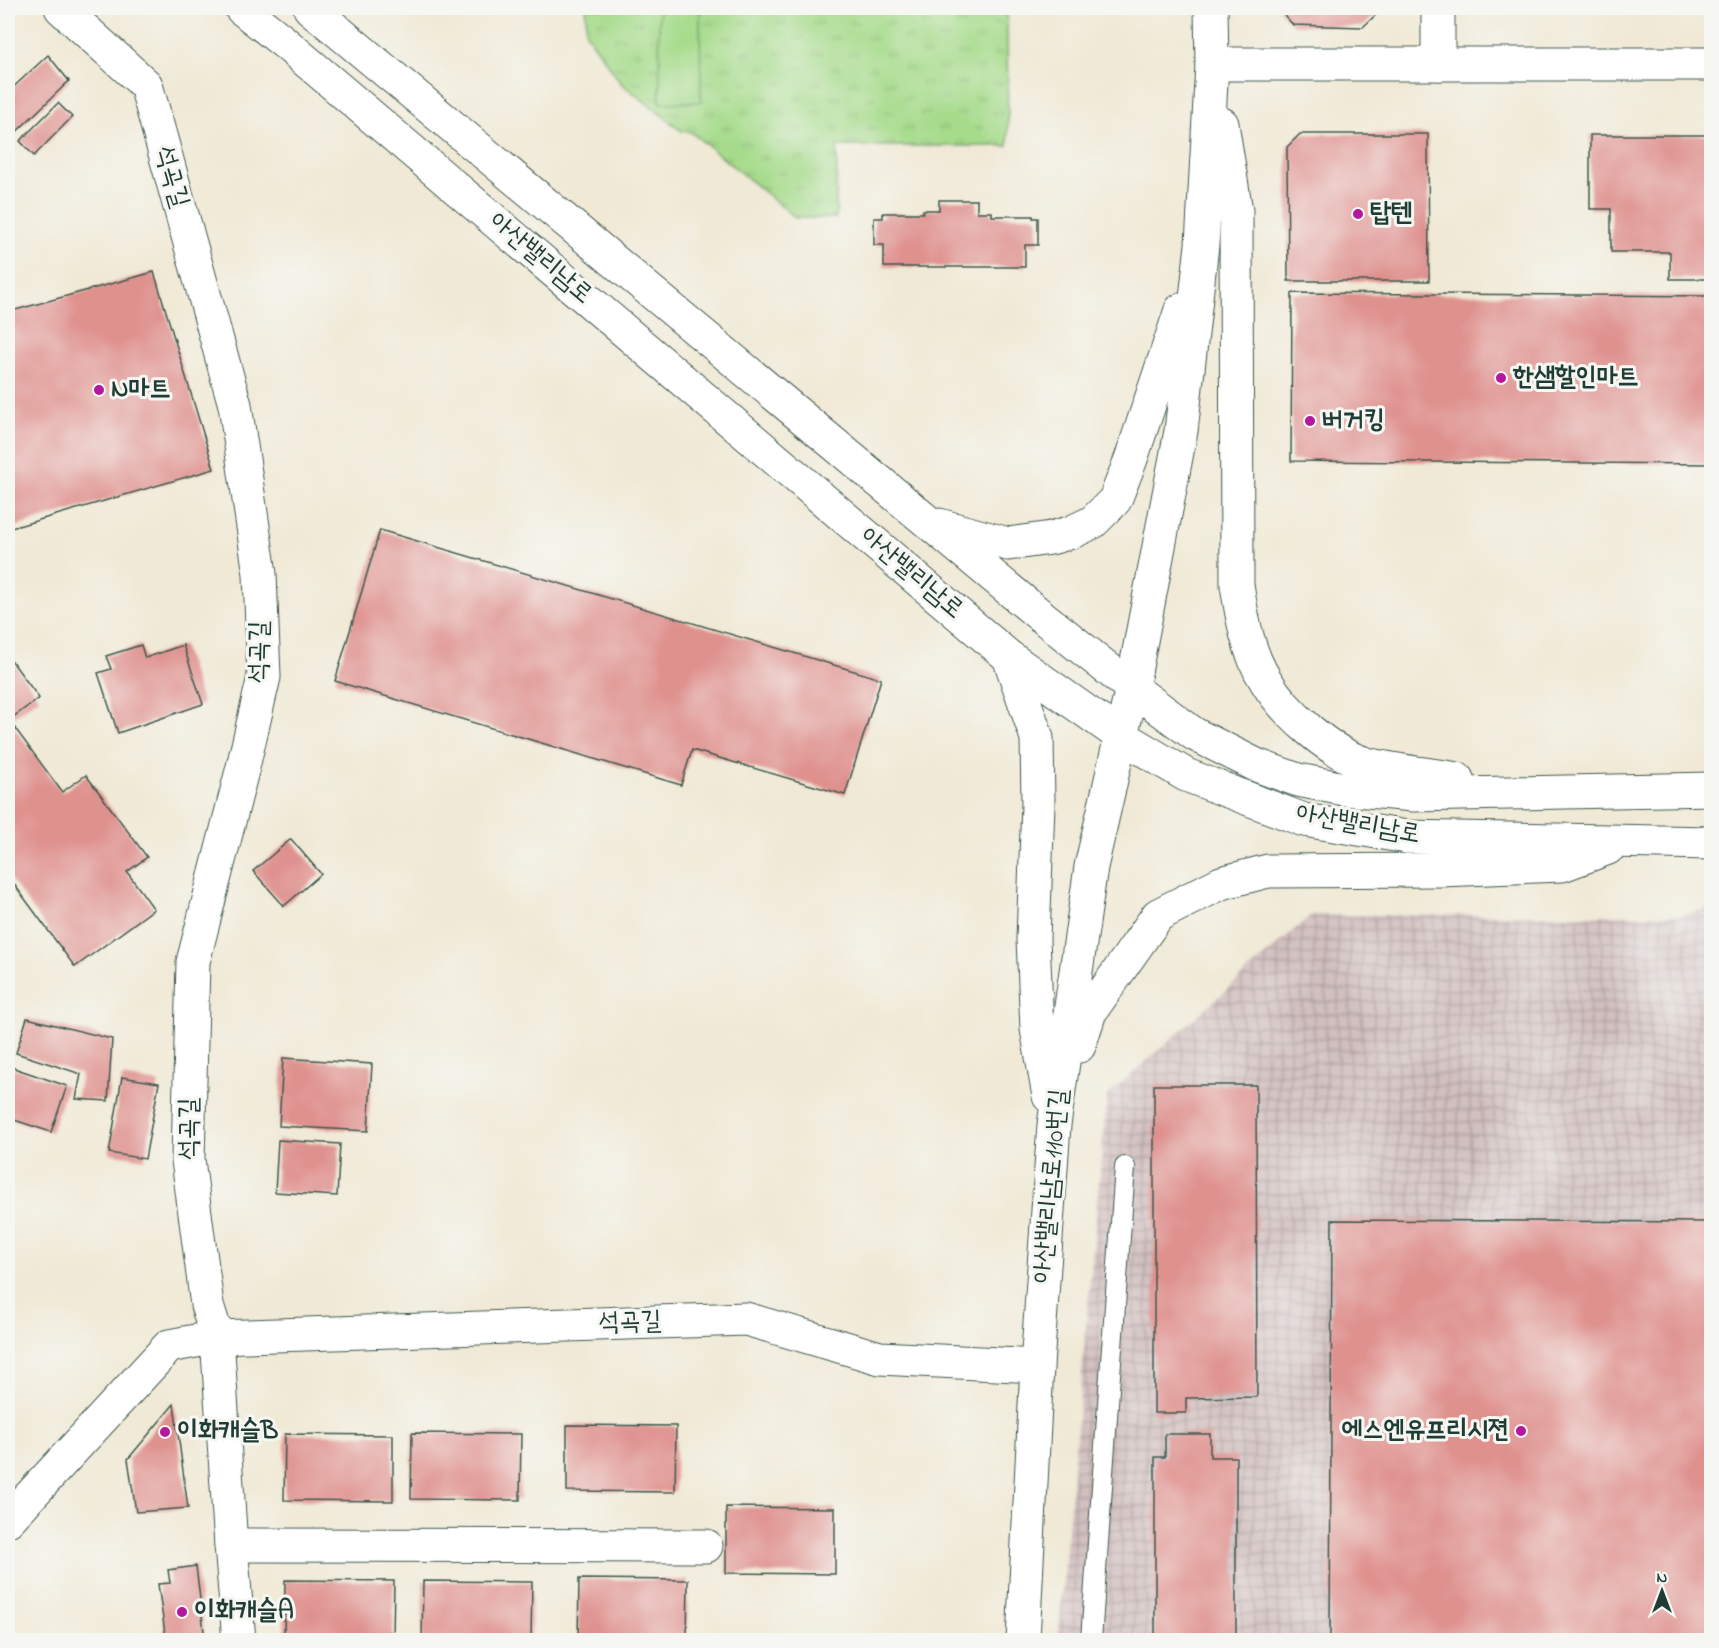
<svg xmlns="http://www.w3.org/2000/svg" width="1719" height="1648" font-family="'Indie Flower','Poor Story',sans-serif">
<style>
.industrial{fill:url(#industrial-grid)}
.grass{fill:url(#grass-tufts);stroke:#628c60;stroke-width:1.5}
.garden{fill:#a6db8b;stroke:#628c60;stroke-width:1.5}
.building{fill:#df918e}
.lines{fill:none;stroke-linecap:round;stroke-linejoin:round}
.service-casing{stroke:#3e574c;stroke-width:22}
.minor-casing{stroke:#3e574c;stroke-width:35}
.tertiary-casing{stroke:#3e574c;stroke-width:35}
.service{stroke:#fff;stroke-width:20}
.minor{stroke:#fff;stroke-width:33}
.tertiary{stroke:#fff;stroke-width:33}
.poi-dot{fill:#b5179e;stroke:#f6f6f2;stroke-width:2}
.labels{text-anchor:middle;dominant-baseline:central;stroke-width:6;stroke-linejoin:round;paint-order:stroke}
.street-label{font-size:26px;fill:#1f3d34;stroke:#f6f6f2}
.poi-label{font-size:26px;font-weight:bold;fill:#1f3d34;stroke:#f6f6f2;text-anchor:start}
</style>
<defs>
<pattern id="industrial-grid" width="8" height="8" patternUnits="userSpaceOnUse" patternTransform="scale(1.5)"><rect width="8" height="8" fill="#d2bfc0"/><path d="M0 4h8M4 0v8" fill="none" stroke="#aa9c9d"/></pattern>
<pattern id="grass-tufts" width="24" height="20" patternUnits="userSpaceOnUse" patternTransform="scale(1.5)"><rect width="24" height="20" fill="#a6db8b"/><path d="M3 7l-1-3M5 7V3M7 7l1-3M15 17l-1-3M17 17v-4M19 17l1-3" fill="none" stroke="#8ebd79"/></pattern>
</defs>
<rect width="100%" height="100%" fill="#f6f6f2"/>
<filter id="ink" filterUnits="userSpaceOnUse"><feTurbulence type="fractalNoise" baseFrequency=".0167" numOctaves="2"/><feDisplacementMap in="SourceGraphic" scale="12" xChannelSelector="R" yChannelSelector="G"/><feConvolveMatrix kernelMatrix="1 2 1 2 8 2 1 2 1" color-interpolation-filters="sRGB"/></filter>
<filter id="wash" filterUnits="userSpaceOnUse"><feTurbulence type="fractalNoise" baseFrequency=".008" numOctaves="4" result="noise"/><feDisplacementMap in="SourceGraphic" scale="24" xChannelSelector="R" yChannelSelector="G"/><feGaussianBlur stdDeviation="1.35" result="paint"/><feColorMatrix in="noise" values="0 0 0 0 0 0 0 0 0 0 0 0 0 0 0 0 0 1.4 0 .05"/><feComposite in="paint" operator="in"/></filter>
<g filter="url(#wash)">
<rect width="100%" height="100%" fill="#f0e9d5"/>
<!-- industrial -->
<path class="industrial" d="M1711,907V1640H1058L1107,1096L1311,915H1682Z"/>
<!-- grass -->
<path class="grass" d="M586,8H1007L1008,146H837L836,218H796L691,132L682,131L621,83L586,33Z"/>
<!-- garden -->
<path class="garden" d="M659,8H700L701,102L660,103Z"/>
<g id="blocks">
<!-- building -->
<g class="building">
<path d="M1278,8H1383L1363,27L1293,25Z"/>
<path d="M48,55L69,81L8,140V92Z"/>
<path d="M58,103L72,117L34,156L20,141Z"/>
<path d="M1300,134H1428L1429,281H1288L1287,147Z"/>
<path d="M1590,135H1712V279H1670V252H1611V209H1590Z"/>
<path d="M939,200H977V212H992V216H1033V218H1038V245H1025V267H884V245H874V218H883V213H923V210H939Z"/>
<path d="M154,272L214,469L8,529V312Z"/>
<path d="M1292,293L1712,296V464L1291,461Z"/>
<path d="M380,530L881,679L845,795L692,750L681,785L335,681Z"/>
<path d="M141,645L145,658L183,645L203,704L118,733L98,673L111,669L106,656Z"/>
<path d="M8,656L39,698L9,720L62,792L86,775L147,857L127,872L154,909L75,967L8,876Z"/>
<path d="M291,839L321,874L284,906L253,871Z"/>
<path d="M27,1018L112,1039L108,1101L76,1099L81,1074L16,1053Z"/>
<path d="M283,1058L372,1064L368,1131L279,1126Z"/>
<path d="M8,1066L67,1086L51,1132L8,1118Z"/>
<path d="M122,1077L159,1083L145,1159L109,1153Z"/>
<path d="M1154,1085H1256L1257,1397L1186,1398V1413H1154Z"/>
<path d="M278,1140L340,1144L337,1196L275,1192Z"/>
<path d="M1332,1220L1712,1222V1640H1330Z"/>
<path d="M174,1404L188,1508L136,1512L128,1459Z"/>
<path d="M567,1425L676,1426L675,1492L567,1491Z"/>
<path d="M412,1433L521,1434L520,1500L411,1499Z"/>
<path d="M285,1434L393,1435V1501L284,1500Z"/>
<path d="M1165,1434H1210V1457H1236V1640H1155V1457H1165Z"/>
<path d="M726,1507L835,1508V1574L726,1573Z"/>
<path d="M196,1566L205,1640H166L158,1584L170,1583L168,1570Z"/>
<path d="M579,1579L688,1580L687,1640H578Z"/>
<path d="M285,1580L394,1581L393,1640H284Z"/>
<path d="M423,1581L532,1582L531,1640H422Z"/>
</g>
</g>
</g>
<g filter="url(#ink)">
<use href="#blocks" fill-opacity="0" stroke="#3e574c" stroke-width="1.5"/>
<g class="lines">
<defs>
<path id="service" d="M1091,1640L1125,1167"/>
<g id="minor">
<path d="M61,8L146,85L235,405L260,574L264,677L243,767L193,962L188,1160L207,1305L217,1337L231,1545L239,1640"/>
<path d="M1438,8V64"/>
<path d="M1212,64H1712"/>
<path d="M8,1520L169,1346L217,1337L746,1319L880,1358L1037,1366"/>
<path d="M231,1545L706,1546"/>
</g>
<g id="tertiary">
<path d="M241,8L285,43L1009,657L1121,736L1186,775L1304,820L1407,837L1712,843"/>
<path d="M310,8L1035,611L1132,688L1194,734L1256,765L1298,780L1344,789L1414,795L1712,789"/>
<path d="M1222,124L1236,211L1237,585C1242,618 1248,653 1266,681C1285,713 1331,754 1367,764C1396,771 1427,774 1457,779"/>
<path d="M939,525L1008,544L1051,538L1072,532L1093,522L1115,500L1131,459L1181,310"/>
<path d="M1009,657L1037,738L1038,804L1033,939L1037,1029L1049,1096"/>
<path d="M1079,1046L1090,1012L1158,915L1221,883L1268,871L1441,870L1562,865L1608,848"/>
<path d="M1023,1640L1037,1366L1054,1125L1091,867L1132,688L1181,431L1202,245L1212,64L1211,8"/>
</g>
</defs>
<!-- service casing -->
<use href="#service" class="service-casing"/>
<!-- minor casing -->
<use href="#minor" class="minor-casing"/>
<!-- tertiary casing -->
<use href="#tertiary" class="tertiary-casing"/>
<!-- service -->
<use href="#service" class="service"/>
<!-- minor -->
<use href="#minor" class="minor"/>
<!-- tertiary -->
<use href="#tertiary" class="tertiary"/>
</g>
</g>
<!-- markers -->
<g class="poi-dot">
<circle cx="1358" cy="214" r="6"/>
<circle cx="1501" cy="378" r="6"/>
<circle cx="99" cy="390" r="6"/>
<circle cx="1310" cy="421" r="6"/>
<circle cx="1521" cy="1431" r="6"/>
<circle cx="165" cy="1432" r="6"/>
<circle cx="182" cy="1612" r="6"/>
</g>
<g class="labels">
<!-- street labels -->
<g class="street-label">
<text transform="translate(171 177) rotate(74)">석곡길</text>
<text transform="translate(540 259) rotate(40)">아산밸리남로</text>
<text transform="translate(911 574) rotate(40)">아산밸리남로</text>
<text transform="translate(260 652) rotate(-89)">석곡길</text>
<text transform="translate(1358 825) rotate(10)">아산밸리남로</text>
<text transform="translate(190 1129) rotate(-90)">석곡길</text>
<text transform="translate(1052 1186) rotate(-85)">아산밸리남로110번길</text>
<text transform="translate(630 1323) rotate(-2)">석곡길</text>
</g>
<!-- poi labels -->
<g class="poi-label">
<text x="1370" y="214">탑텐</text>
<text x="1513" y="378">한샘할인마트</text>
<text x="111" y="390">N마트</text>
<text x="1322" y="421">버거킹</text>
<text x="1509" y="1431" text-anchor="end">에스엔유프리시젼</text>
<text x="177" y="1432">이화캐슬B</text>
<text x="194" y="1612">이화캐슬A</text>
</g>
</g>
<!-- margin -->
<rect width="1719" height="1648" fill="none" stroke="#f6f6f2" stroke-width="30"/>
<!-- north arrow -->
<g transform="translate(1662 1591)" stroke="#f6f6f2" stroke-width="4.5" paint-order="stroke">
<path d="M0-4.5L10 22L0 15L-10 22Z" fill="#1f3d34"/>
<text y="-9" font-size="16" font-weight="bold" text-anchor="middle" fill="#1f3d34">N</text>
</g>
</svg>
